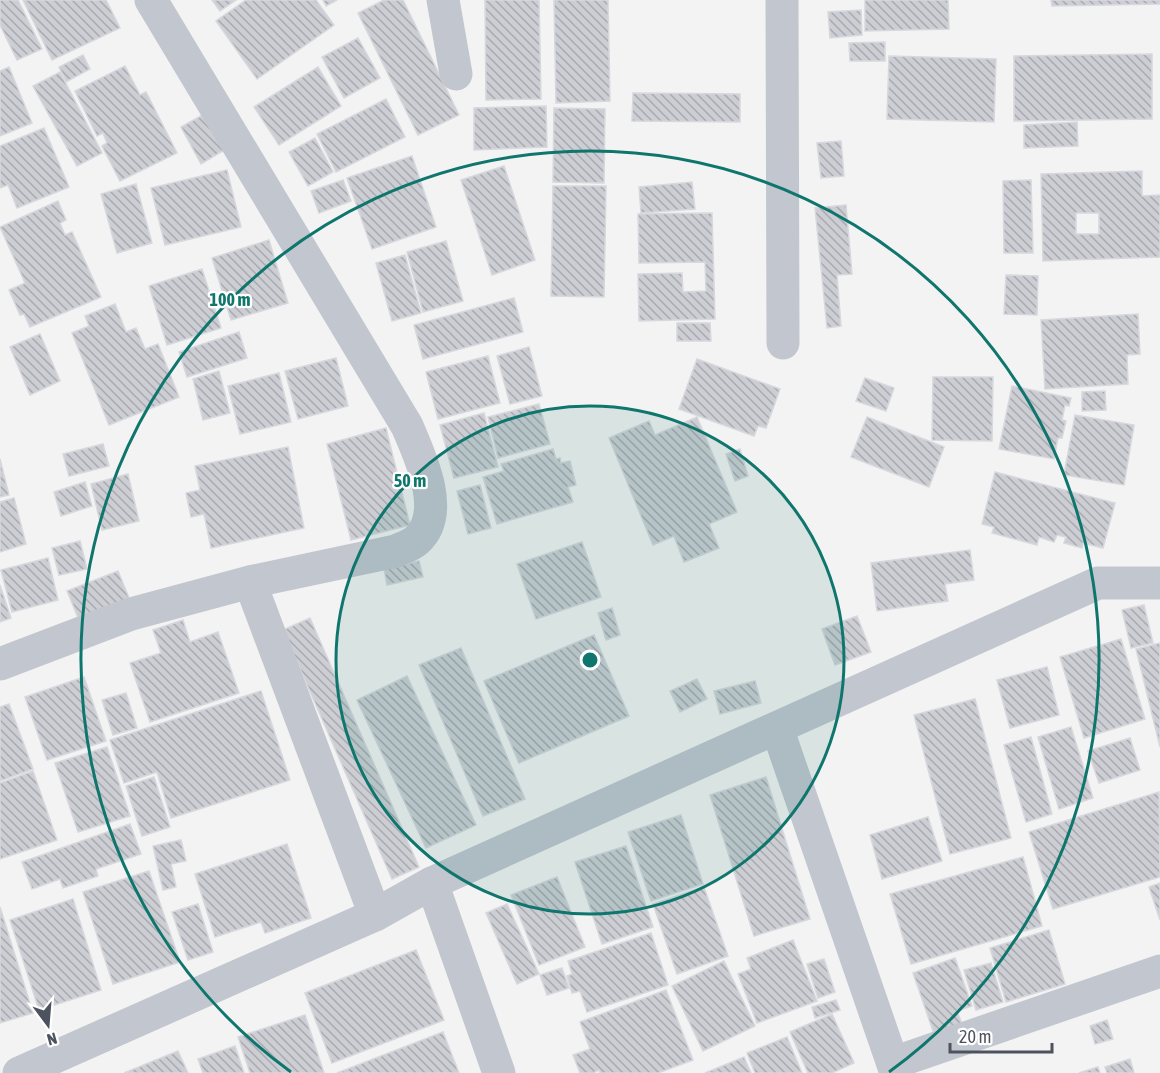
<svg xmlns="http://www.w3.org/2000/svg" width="1160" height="1073" font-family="'Asap Condensed',sans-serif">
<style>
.building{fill:url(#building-back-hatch);stroke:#d7d8dd;stroke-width:1.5;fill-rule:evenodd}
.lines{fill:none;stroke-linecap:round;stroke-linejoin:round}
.minor{stroke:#c2c7cf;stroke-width:33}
.ring{fill:none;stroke:#0f766e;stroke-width:3}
.centre{fill:#0f766e;stroke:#fff;stroke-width:3}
.ring-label{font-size:18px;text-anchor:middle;font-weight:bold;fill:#0f766e;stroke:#fff;stroke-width:4.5;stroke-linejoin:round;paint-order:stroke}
</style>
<defs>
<pattern id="building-back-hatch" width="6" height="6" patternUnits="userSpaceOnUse" patternTransform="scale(1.5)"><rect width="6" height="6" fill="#cdced4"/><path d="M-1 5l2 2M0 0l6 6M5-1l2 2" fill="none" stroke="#a9aaaf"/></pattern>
</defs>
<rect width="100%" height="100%" fill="#f4f3f3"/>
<!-- building -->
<g class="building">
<path d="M0,0H18L42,49L17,60L0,25Z"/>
<path d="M23,0H106L120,28L52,60Z"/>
<path d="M212,0H236L220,11Z"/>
<path d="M246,0H316L334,25L257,79L216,21Z"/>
<path d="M323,0H337L326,6Z"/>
<path d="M384,0H403L459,115L418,135L358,13Z"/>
<path d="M485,0H539L541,99L486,100Z"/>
<path d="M554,0H608L610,101L556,103Z"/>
<path d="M865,0H948L949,29L865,31Z"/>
<path d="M1051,0H1160V4L1052,6Z"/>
<path d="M861,10L862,35L830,38L828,12Z"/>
<path d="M358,38L380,78L344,98L322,57Z"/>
<path d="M885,42V61H850L849,43Z"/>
<path d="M1152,54V119L1014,121V56Z"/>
<path d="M83,55L90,69L66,82L59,67Z"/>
<path d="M889,56L996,59L994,122L887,119Z"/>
<path d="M125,66L140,95L146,92L177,153L120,181L102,146L107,143L103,133L97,136L75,91Z"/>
<path d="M9,67L32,123L0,136V71Z"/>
<path d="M318,67L341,106L279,145L254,107Z"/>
<path d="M60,72L102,153L77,166L33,86Z"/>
<path d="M633,93L740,94V122L632,121Z"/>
<path d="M386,99L405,137L336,172L317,134Z"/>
<path d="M546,106L547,147L474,150V108Z"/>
<path d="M554,108L605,109L604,183L553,182Z"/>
<path d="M206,113L226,149L201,164L181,127Z"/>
<path d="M1077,122L1078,146L1024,148V125Z"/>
<path d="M44,128L69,187L17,208L8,185L0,188V146Z"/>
<path d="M315,138L333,172L308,186L289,152Z"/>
<path d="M841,141L844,176L821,178L817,143Z"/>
<path d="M412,156L436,227L372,249L347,178Z"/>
<path d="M504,166L535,260L492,275L461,180Z"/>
<path d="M227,170L241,227L165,245L151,188Z"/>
<path d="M1142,171V196L1160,195V257L1043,261L1041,174ZM1076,213H1099V234H1076Z"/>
<path d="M343,180L351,201L319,213L311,191Z"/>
<path d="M1031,180L1033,253H1004L1003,181Z"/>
<path d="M692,182L695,209L641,213L639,187Z"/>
<path d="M136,184L152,243L117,253L101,194Z"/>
<path d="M553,186H606L604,297L551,296Z"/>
<path d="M58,201L66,220L60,223L65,235L72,232L101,297L30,327L24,314L20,315L9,290L25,283L0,227Z"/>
<path d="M846,205L852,274L837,275L841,326L827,328L815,208Z"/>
<path d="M712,213L715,319L639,321L638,274L682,273L683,292L706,291L705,262L639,263L638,214Z"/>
<path d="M269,240L288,303L231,320L212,258Z"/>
<path d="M446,241L463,301L423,312L407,252Z"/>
<path d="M405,255L421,313L392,321L376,263Z"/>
<path d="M202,269L221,328L167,345L149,286Z"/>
<path d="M1006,275L1038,276L1037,315L1004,314Z"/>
<path d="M514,298L523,332L423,359L414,325Z"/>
<path d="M115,304L126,332L136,328L145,349L158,344L179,397L109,425L72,333L89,326L85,316Z"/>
<path d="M1138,314L1140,354L1127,355L1128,384L1045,389L1041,320Z"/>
<path d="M677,323H710L711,341H677Z"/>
<path d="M239,332L247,358L187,377L179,352Z"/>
<path d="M40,334L60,381L30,395L10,347Z"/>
<path d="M529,347L542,396L510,404L497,356Z"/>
<path d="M488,356L500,403L438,419L426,372Z"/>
<path d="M336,358L348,406L298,419L285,371Z"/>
<path d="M697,359L780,389L766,428L758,426L754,436L679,409Z"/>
<path d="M219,371L230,413L203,420L193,379Z"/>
<path d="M279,373L291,422L240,434L228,386Z"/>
<path d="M933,377H993L992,441L932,440Z"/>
<path d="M865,378L894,388L886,411L856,401Z"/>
<path d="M1012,386L1071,398L1069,406L1065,405L1062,420L1066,421L1062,438H1058L1054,459L999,449Z"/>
<path d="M1105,391L1106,410L1082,411V392Z"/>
<path d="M539,404L550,444L498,458L488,417Z"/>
<path d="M484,413L498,467L454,478L440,425Z"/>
<path d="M1075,415L1134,425L1124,485L1064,475Z"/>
<path d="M697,417L737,512L709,524L719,548L684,562L674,536L653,545L609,438L649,421L655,435Z"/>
<path d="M867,417L944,447L929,487L851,457Z"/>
<path d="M386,428L410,525L351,540L327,444Z"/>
<path d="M103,444L109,466L69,476L63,454Z"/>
<path d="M288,447L304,528L211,548L204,514L191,517L186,493L200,490L195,466Z"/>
<path d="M553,449L556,459L560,458L561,463L570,461L576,485L568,487L573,502L497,524L483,477L504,471L501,464Z"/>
<path d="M740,449L748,476L735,481L726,454Z"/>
<path d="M0,459L9,495L0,497Z"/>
<path d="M995,472L1115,503L1103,548L1083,543L1082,548L1064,543L1066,537L1057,535L1054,542L1039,537L1037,545L992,533L994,527L982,524Z"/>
<path d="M128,474L139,521L102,530L91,484Z"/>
<path d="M85,482L92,506L61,516L54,492Z"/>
<path d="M480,485L491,528L468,534L457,491Z"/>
<path d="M14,498L26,544L0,552V502Z"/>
<path d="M80,541L87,569L59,575L52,548Z"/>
<path d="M582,542L601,597L536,619L517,564Z"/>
<path d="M970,550L974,580L945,584L948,601L877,611L871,563Z"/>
<path d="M48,558L58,600L12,612L1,570Z"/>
<path d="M419,561L423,577L387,585L384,569Z"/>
<path d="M118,571L130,600L79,620L67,591Z"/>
<path d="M0,585L11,618L0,622Z"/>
<path d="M1144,605L1153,643L1131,648L1122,610Z"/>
<path d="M612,608L620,635L606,640L598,613Z"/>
<path d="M857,616L871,652L835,665L822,629Z"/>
<path d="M310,618L419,867L392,879L283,630Z"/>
<path d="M183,620L190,642L218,632L239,693L150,722L130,663L161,653L153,630Z"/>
<path d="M594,635L629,716L519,763L484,681Z"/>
<path d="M1121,639L1145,719L1084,738L1060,657Z"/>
<path d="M1160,643V747L1136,649Z"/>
<path d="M461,648L525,799L483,816L419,665Z"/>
<path d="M1047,667L1059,715L1010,728L997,680Z"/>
<path d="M407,676L476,825L426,848L357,700Z"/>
<path d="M84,677L106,741L47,760L25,697Z"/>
<path d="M697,679L707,699L680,712L670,691Z"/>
<path d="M755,681L761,703L720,714L714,691Z"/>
<path d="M261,691L290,780L171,818L157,772L124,783L110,740Z"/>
<path d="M126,693L137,728L113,735L102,700Z"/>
<path d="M975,699L1011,838L950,854L914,715Z"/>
<path d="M9,704L33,769L0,781V707Z"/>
<path d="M1071,727L1093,798L1059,809L1038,737Z"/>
<path d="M1031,737L1052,814L1026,822L1004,745Z"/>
<path d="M1130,738L1140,770L1099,783L1088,751Z"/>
<path d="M107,747L130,816L78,832L55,763Z"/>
<path d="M33,771L57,840L0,859V783Z"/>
<path d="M154,777L170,827L142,836L126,786Z"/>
<path d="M766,777L810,919L754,936L710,795Z"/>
<path d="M1159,792L1160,877L1053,909L1029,832Z"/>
<path d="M681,815L703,884L651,901L628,832Z"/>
<path d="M928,817L942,861L882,879L870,835Z"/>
<path d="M130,824L141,854L96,869L98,876L63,888L60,879L32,889L22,862Z"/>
<path d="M181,840L186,861L171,864L176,887L163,890L153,846Z"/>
<path d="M287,844L311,918L265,933L261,922L215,937L195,874Z"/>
<path d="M626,846L653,927L602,944L575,862Z"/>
<path d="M1023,857L1042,926L911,964L890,894Z"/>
<path d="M149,871L180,962L113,984L83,892Z"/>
<path d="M557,877L585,947L539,965L511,895Z"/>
<path d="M1160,883V920L1149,887Z"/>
<path d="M704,887L728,956L677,974L653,904Z"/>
<path d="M73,899L101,990L39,1010L10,920Z"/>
<path d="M198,904L213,952L188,960L172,912Z"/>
<path d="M507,904L539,974L517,984L486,913Z"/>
<path d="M0,907L33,1013L0,1023Z"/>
<path d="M1049,930L1065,984L1006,1002L990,948Z"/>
<path d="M651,933L668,985L587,1012L580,991L572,993L567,976L572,974L568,961Z"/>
<path d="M793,940L817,1001L757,1023L738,974L751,969L747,958Z"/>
<path d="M416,950L444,1020L332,1063L305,993Z"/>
<path d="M955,958L972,1006L957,1011L962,1024L934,1034L913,973Z"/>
<path d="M824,959L835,992L818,998L807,964Z"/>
<path d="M724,961L755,1026L703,1051L672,986Z"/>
<path d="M991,963L1003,1002L976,1010L964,970Z"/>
<path d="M562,968L569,988L547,995L540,975Z"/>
<path d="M666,990L693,1060L658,1073H600L599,1070L593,1073H580L573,1055L590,1049L580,1022Z"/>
<path d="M836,1000L840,1010L815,1018L812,1007Z"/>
<path d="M832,1014L854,1063L832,1073H808L790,1032Z"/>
<path d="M305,1015L324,1073H250L238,1037Z"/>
<path d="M1107,1020L1113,1039L1095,1044L1090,1026Z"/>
<path d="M443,1032L459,1073H337Z"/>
<path d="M787,1037L802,1073H755L747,1053Z"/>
<path d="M235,1046L244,1073H203L198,1059Z"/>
<path d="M178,1051L188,1073H124Z"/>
<path d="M744,1057L751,1073H705Z"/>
<path d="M1130,1059L1134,1073H1107L1105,1067Z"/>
<path d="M1098,1067L1100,1073H1079Z"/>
</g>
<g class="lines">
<!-- minor -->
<g class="minor">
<path d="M443,0L456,74"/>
<path d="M782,0L783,343"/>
<path d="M250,582L375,915"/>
<path d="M0,664L131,614L250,582L396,551C402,548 412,545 417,540C447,513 420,456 407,426L151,0"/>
<path d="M777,728L896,1073"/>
<path d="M432,883L499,1073"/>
<path d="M893,1063L1160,971"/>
<path d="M19,1073L375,915L432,883L1098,583H1160"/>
</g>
</g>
<!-- distance rings -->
<circle cx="590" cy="660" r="254" fill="#0f766e" fill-opacity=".12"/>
<g class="ring">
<circle cx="590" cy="660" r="254"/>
<path d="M291 1072A509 509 0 1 1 889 1072"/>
</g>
<circle cx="590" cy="660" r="9" class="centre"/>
<g class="ring-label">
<text x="230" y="306">100 m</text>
<text x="410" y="487">50 m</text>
</g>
<!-- north arrow -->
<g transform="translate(48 1025) rotate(164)" stroke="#ffffff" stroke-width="4.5" paint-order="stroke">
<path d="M0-4.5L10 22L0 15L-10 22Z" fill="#4c525e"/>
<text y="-9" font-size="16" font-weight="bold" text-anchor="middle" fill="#4c525e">N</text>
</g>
<!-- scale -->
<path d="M950 1043v9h102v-9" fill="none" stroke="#4c525e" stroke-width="3"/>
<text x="959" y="1043" font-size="18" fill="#4c525e" stroke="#ffffff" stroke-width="4.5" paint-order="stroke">20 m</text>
</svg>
